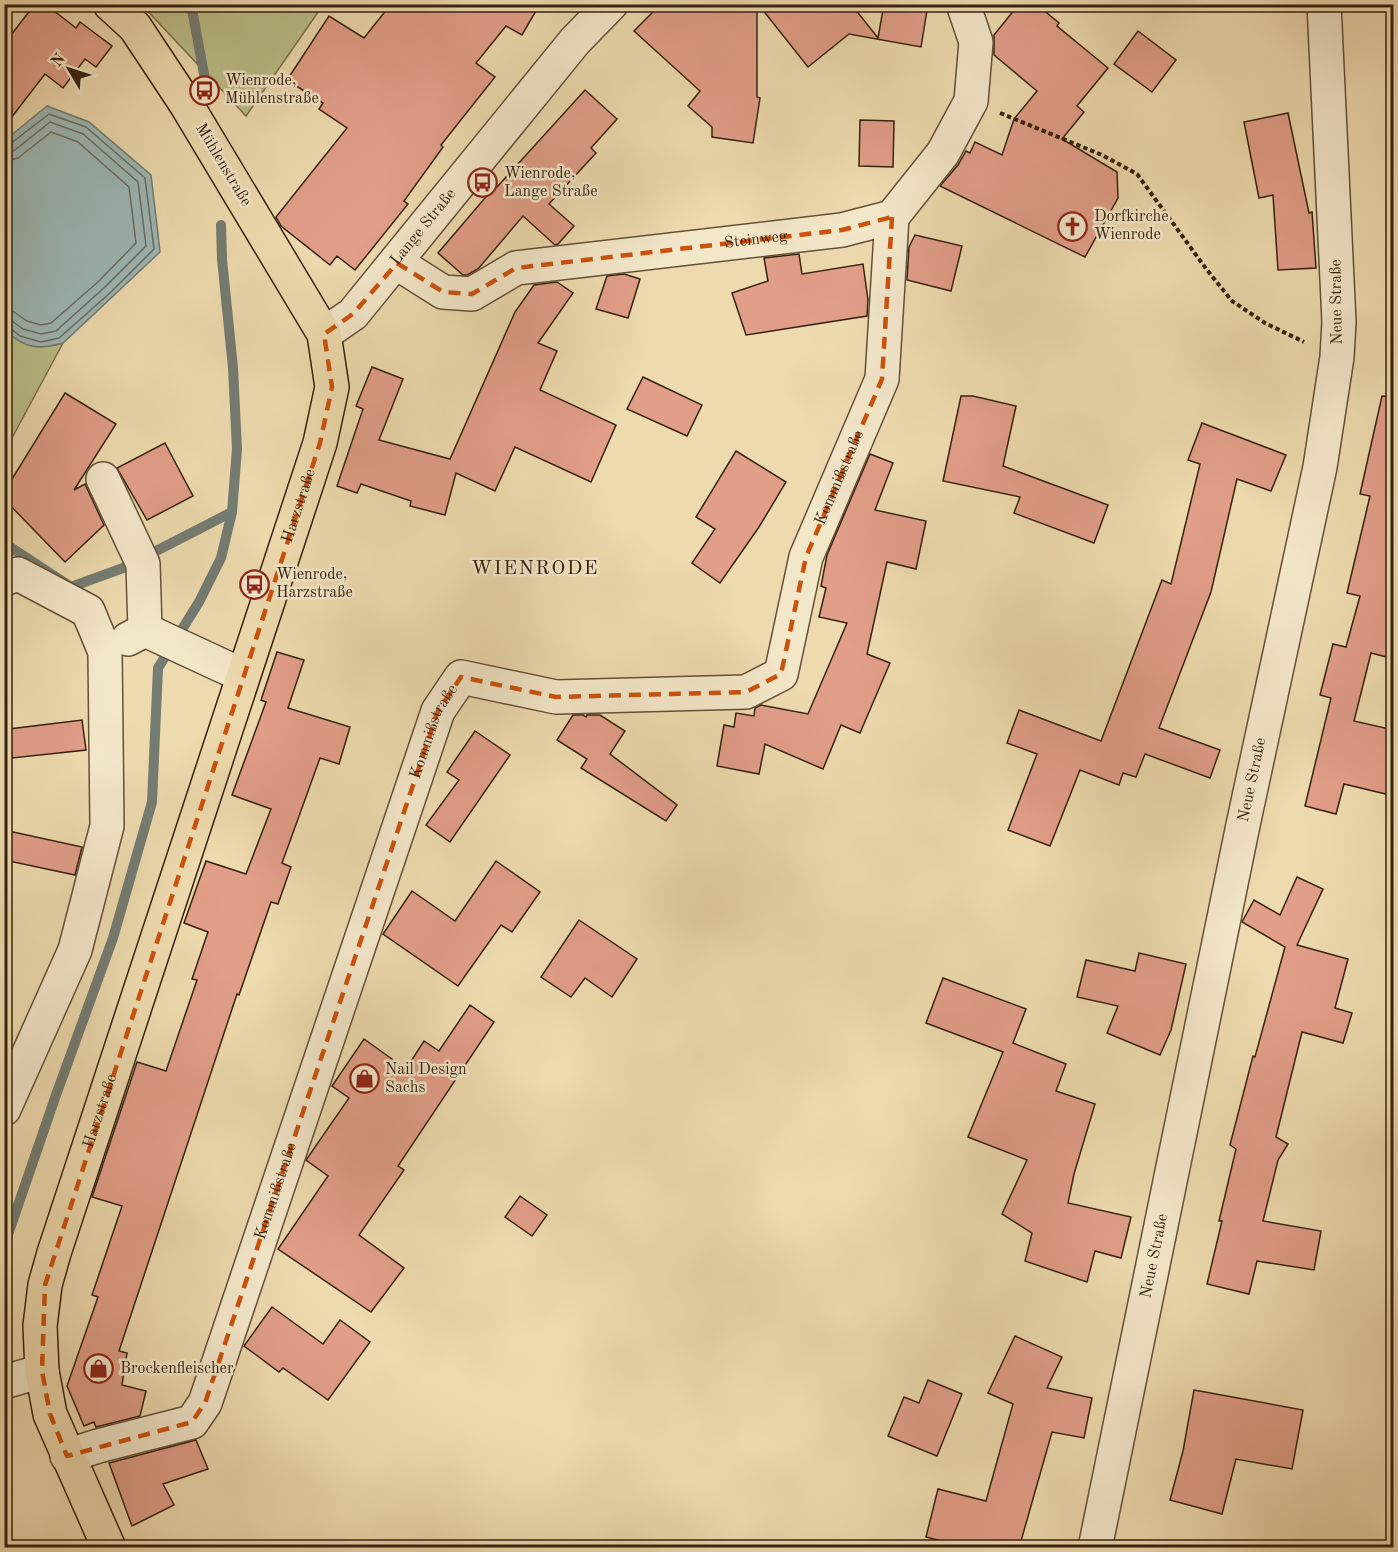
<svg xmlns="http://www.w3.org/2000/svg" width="1398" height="1552" font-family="'Old Standard TT',serif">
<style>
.green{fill:#bbbe88;stroke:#78704c;stroke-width:1.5}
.water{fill:#9db8b5;stroke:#747c73;stroke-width:1.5}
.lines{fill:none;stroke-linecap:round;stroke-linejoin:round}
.shore{stroke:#6a6d62;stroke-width:1.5}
.stream{stroke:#747c73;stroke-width:10}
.building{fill:#e19e88;stroke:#36220f;stroke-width:1.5}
.minor-casing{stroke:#645037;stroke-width:36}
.major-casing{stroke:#36220f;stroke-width:36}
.path{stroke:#36220f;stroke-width:4;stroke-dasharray:4.5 3;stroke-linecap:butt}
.minor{stroke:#f3e7ca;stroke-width:33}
.major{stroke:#eddaae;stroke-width:33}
.marked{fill:none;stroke:#cd510c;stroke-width:4.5;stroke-dasharray:12 8;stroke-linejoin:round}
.labels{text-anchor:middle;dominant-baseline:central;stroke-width:5;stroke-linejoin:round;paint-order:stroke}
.poi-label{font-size:16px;fill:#36220f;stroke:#f3e7ca;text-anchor:start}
.street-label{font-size:16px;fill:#36220f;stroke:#f3e7ca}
.quarter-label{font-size:20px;letter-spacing:1.5px;fill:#36220f;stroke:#f3e7ca}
</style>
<rect width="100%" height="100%" fill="#eddaae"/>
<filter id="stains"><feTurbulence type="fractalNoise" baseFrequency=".00333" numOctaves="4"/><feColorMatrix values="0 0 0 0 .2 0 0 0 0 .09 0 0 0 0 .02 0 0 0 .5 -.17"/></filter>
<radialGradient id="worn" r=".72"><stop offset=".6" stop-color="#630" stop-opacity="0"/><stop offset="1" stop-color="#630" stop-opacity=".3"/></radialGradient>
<!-- green -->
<g class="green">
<path d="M142,5H323L246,116Z"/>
<path d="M5,331C26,348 37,350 63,343L5,451Z"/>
</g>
<!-- water -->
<path class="water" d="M47,106L89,122L151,175L160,252L63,343C37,350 26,348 5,331L4,141Z"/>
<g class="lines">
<!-- shore -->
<g class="shore">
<path d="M4,145L10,144L49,114L86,127L145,178L154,249L110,293L59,338L41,342L20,336L10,328L4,327"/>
<path d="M4,153L15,150L50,122L83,134L138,182L146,246L105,287L56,331L41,334L23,329L12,321L4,320"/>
<path d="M4,162L18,158L51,132L78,142L129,187L136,243L99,281L51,323L41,325L27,321L14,312L4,311"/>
</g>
<!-- stream -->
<g class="stream">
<path d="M191,4L206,85"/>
<path d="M4,543L71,587L123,568L232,512"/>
<path d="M4,1246L56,1095L113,938L152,802L158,668L199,602L221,558L232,512L237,449L233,368L222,259L221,225"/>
</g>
</g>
<!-- building -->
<g class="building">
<path d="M35,4H45L76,28L80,22L112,46L96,67L85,59L63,88L45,74L4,127V44Z"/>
<path d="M391,4H540L522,35L506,26L476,63L495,77L441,145L443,147L404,201L408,204L355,270L337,256L330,265L281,226L276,217L347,128L319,109L323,103L287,80L329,16L364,38Z"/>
<path d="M661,4H757V97L760,98L753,143L712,137V127L688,106L700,91L634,31Z"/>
<path d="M758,4H851L878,38L884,4H928L921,47L849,34L808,67Z"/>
<path d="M1019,4H1036L1059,23L1057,26L1108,68L1077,106L1084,112L1062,139L1117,172L1118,198L1085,257L940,186L958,165L966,151L970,153L975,142L1002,155L1014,119L1037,91L994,55V35Z"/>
<path d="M1138,31L1176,60L1152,92L1114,64Z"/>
<path d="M585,90L617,119L591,148L596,153L549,204L574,226L558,244L555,245L523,216L478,269L467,275H463L438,253L496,185L497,187Z"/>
<path d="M1288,113L1309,213L1312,212L1316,268L1278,270L1273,195L1259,198L1244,122Z"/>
<path d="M860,120L894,121L893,167L859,166Z"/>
<path d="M915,235L962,246L951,291L907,280L909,247Z"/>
<path d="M799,254L802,274L863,264L868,300L867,316L746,335L732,293L768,281L764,258Z"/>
<path d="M624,274L640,279L628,318L596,309L607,276Z"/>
<path d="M557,282L573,293L538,343L557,351L540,390L616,425L591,482L515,447L495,491L456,473L445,515L410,506L411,501L361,484L357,493L337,486L363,409L356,406L372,367L403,379L379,440L450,459L515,312L534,285Z"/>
<path d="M643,377L702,405L687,436L627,409Z"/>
<path d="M65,393L116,424L74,490L85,484L104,525L65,562L4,499V492Z"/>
<path d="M961,396H973L1016,406L1003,466L1108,505L1094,543L1014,513L1020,497L943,481Z"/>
<path d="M1382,396L1394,397V659L1371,653L1354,721L1394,730V796L1344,784L1336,814L1305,806L1331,698L1320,695L1333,644L1346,647L1360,596L1347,593L1370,496L1360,494Z"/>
<path d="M1202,423L1286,455L1271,491L1237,479L1211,592L1159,728L1220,750L1210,778L1145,754L1136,777L1123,773L1119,785L1080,770L1050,846L1008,830L1037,754L1007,743L1019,710L1101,741L1162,580L1171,584L1200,464L1188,460Z"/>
<path d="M165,443L193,496L147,520L117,468Z"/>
<path d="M736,451L786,482L759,527L720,583L692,563L715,529L696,517Z"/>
<path d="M870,454L893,463L875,510L926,521L916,569L887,562L867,654L890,663L860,733L841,725L823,769L765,744L759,774L717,766L724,725L734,727L736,713L754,716L755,708L761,705L808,714L847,623L819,617L826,588L821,586L827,555Z"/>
<path d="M277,652L304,660L288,708L350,727L339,764L320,758L298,819L282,863L291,867L278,904L271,902L239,995L237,994L119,1351L127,1353L122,1385L146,1391L140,1416L96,1427L94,1422L84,1426L67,1386L98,1297L92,1295L122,1206L92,1197L137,1062L166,1071L197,980L192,979L208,932L184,923L206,861L246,874L271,809L232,795L266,702L261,700Z"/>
<path d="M573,715H583L586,717L587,715H600L625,731L610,754L677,805L666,821L581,768L587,759L557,740Z"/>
<path d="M82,720L86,750L12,758L9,729Z"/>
<path d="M475,731L510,755L450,842L426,825L459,780L447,772Z"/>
<path d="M4,830L82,847L75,875L4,860Z"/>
<path d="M496,861L540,892L512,932L501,925L458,986L383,934L412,891L455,921Z"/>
<path d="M1297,877L1323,889L1297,945L1348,959L1335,1008L1352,1013L1343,1043L1302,1032L1276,1137L1288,1144L1278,1160L1263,1221L1321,1231L1314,1270L1257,1261L1249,1294L1207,1284L1222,1221H1219L1236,1149L1230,1145L1253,1056L1255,1057L1285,947L1242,922L1254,900L1280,915Z"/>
<path d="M579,920L637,959L612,997L585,978L571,997L541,977Z"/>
<path d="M1139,953L1186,964L1171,1030L1160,1055L1107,1033L1118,1006L1077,997L1086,960L1135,971Z"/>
<path d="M943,978L1026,1009L1013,1043L1066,1064L1056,1091L1095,1104L1074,1174L1068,1203L1131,1217L1121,1258L1095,1251L1087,1282L1025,1261L1032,1233L1002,1214L1027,1160L968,1137L1003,1052L926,1023Z"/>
<path d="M470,1005L494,1022L398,1166L404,1170L359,1235L404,1268L371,1312L278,1249L328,1176L306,1160L349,1098L332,1086L364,1039L406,1069L424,1041L439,1051Z"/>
<path d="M520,1196L547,1215L532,1236L505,1217Z"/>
<path d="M272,1307L323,1344L340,1320L370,1342L328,1400L283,1368L279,1372L244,1346Z"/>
<path d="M1015,1336L1062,1357L1047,1388L1092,1398L1084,1438L1052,1432L1019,1548H968L926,1537L938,1489L986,1501L1013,1404L988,1393Z"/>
<path d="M928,1380L962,1394L937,1456L888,1436L904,1397L919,1403Z"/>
<path d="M1194,1390L1303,1410L1292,1469L1236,1459L1222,1514L1170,1500L1183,1451Z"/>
<path d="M196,1440L208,1469L163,1484L174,1505L132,1526L109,1463Z"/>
</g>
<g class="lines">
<defs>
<g id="minor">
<path id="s1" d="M397,263L443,292L472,294L516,268L842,230L892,217L943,153L971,101L976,42L963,4"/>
<path id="s2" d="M324,334L353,314L575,41L611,4"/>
<path d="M103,479L143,564L145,630"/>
<path d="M4,579L18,574L88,611L105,652L107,826L75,950L4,1109"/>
<path d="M128,639L145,630L242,675"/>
<path d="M4,1382L42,1371"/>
<path id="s3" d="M67,1456L98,1446L192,1422L205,1403L438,711L461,677L556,697L746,692L781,674L806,557L882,379L892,217"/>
<path id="s4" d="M1095,1548L1243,825L1320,467L1337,357L1339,322L1324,4"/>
</g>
<g id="major">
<path id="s5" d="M109,1548L50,1414L42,1371L40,1326L45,1285L54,1253L320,443L332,387L324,334L186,104L135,27L110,4"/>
</g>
</defs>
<!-- minor casing -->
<use href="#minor" class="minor-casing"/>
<!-- major casing -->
<use href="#major" class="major-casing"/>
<!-- path -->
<path class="path" d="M1000,113L1102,155L1137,174L1207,270L1232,301L1265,323L1304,342"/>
<!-- minor -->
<use href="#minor" class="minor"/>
<!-- major -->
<use href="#major" class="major"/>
</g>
<!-- marked area -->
<path class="marked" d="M892,217L882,379L806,557L781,674L746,692L556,697L461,677L438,711L205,1403L192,1422L67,1456L50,1414L42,1371L45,1285L320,443L332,387L324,334L353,314L397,263L443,292L472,294L516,268L842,230Z"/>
<!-- icons -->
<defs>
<symbol id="bus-ring" viewBox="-11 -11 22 22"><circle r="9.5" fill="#f3e7ca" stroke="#8f2418" stroke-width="1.5"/><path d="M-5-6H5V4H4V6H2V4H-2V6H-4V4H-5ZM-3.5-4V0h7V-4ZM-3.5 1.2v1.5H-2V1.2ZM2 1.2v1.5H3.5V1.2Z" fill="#8f2418"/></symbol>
<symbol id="church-ring" viewBox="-11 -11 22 22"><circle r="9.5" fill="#f3e7ca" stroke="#8f2418" stroke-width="1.5"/><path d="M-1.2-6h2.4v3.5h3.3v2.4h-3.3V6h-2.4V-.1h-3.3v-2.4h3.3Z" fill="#8f2418"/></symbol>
<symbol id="shop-ring" viewBox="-11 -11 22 22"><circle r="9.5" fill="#f3e7ca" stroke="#8f2418" stroke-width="1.5"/><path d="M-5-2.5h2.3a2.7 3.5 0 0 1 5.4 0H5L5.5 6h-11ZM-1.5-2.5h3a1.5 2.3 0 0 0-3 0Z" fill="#8f2418"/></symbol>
</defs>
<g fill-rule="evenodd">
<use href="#bus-ring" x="188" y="74" width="33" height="33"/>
<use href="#bus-ring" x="466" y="166" width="33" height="33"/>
<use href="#church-ring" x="1056" y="210" width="33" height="33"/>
<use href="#bus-ring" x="238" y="568" width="33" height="33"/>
<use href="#shop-ring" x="348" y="1062" width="33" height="33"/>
<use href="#shop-ring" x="82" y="1352" width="33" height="33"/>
</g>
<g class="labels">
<!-- poi labels -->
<g class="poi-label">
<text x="225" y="81">Wienrode,<tspan x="225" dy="18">Mühlenstraße</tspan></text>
<text x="504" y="174">Wienrode,<tspan x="504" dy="18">Lange Straße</tspan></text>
<text x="1094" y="217">Dorfkirche<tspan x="1094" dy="18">Wienrode</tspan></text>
<text x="276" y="575">Wienrode,<tspan x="276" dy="18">Harzstraße</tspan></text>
<text x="385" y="1070">Nail Design<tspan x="385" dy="18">Sachs</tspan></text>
<text x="120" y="1369">Brockenfleischer</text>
</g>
<!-- street labels -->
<g class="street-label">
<text transform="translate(223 165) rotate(59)">Mühlenstraße</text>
<text stroke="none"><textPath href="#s2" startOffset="147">Lange Straße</textPath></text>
<text stroke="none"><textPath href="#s1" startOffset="376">Steinweg</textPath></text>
<text transform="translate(1337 302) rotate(-91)">Neue Straße</text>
<text stroke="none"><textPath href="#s3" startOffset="1456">Kommißstraße</textPath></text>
<text stroke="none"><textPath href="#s5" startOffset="1096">Harzstraße</textPath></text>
<text stroke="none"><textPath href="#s3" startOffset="862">Kommißstraße</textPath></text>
<text stroke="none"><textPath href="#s4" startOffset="784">Neue Straße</textPath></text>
<text stroke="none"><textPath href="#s5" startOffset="459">Harzstraße</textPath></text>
<text stroke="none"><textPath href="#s3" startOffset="376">Kommißstraße</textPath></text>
<text stroke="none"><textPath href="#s4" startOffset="298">Neue Straße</textPath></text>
</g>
<!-- quarter labels -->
<g class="quarter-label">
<text x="535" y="569">WIENRODE</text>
</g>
</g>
<!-- margin -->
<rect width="1398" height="1552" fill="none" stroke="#eddaae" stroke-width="24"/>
<rect x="6" y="6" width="1386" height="1540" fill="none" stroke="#36220f" stroke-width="3"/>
<rect x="12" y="12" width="1374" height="1528" fill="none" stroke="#36220f" stroke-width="1.5"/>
<!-- north arrow -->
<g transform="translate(69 69) rotate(309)" stroke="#f3e7ca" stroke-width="4.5" paint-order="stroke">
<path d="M0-4.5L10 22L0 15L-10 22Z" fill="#36220f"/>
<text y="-9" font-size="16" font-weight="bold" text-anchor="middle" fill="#36220f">N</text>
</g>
<rect width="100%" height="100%" filter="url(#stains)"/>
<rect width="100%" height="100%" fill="url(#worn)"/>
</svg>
